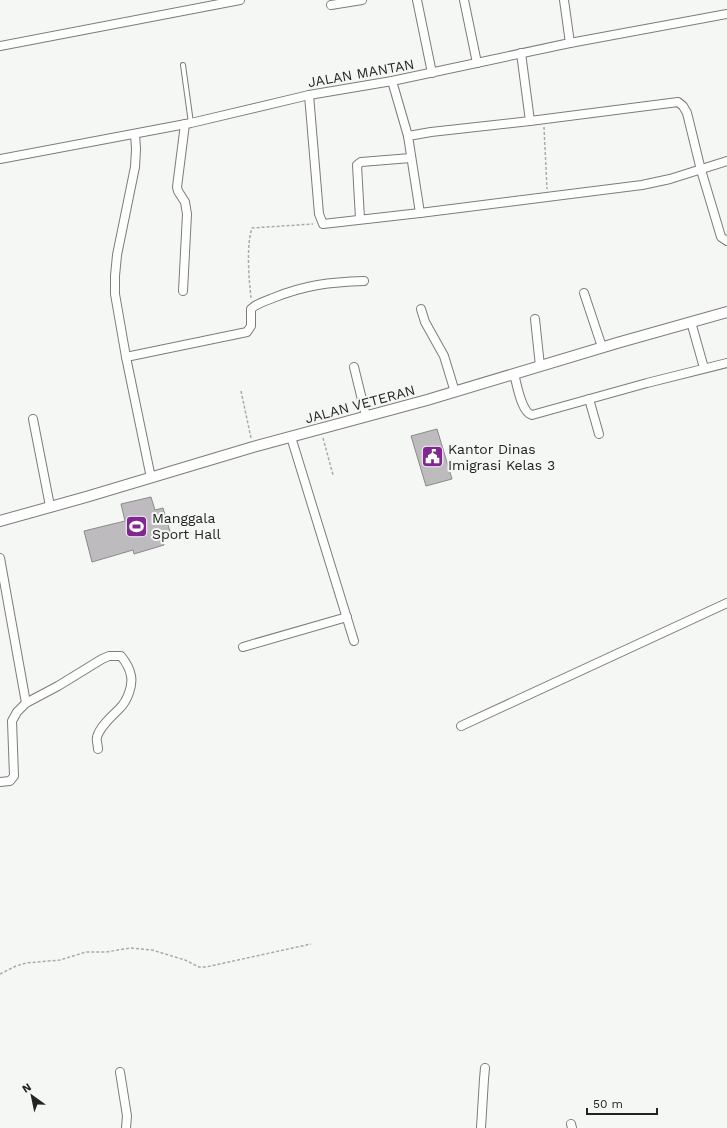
<svg xmlns="http://www.w3.org/2000/svg" width="727" height="1128" font-family="'Work Sans',sans-serif">
<style>
.building{fill:#bebbbe;stroke:#8c898d}
.lines{fill:none;stroke-linecap:round;stroke-linejoin:round}
.service-casing{stroke:#7b7d79;stroke-width:6}
.minor-casing{stroke:#7b7d79;stroke-width:10}
.tertiary-casing{stroke:#7b7d79;stroke-width:12}
.path{stroke:#a9aba8;stroke-width:1.5;stroke-dasharray:3 2;stroke-linecap:butt}
.service{stroke:#fff;stroke-width:4}
.minor{stroke:#fff;stroke-width:8}
.tertiary{stroke:#fff;stroke-width:10}
.labels{text-anchor:middle;dominant-baseline:central;stroke-width:4;stroke-linejoin:round;paint-order:stroke}
.street-label{font-size:14px;fill:#222322;stroke:#f4f7f3}
.poi-label{font-size:14px;fill:#222322;stroke:#f4f7f3;text-anchor:start}
</style>
<rect width="100%" height="100%" fill="#f4f7f3"/>
<!-- building -->
<g class="building">
<path d="M437,429L452,479L426,486L411,436Z"/>
<path d="M151,497L155,510L163,508L172,538L162,540L164,545L134,554L133,550L92,562L84,531L125,521L121,504Z"/>
</g>
<g class="lines">
<defs>
<path id="service" d="M183,65L191,123"/>
<g id="minor">
<path d="M417,0L432,73"/>
<path d="M464,0L477,63"/>
<path d="M564,0L570,43"/>
<path d="M331,5L362,0"/>
<path d="M0,46L240,0"/>
<path d="M521,53L530,121"/>
<path d="M392,81L408,136"/>
<path d="M309,95L319,214L323,224L420,213L642,185L670,179L727,161"/>
<path d="M135,134L136,149L135,167L117,255L115,276V294L126,357L151,478"/>
<path d="M0,159L191,123L309,95L392,81L570,43L727,14"/>
<path d="M420,213L408,136L431,132L530,121L678,102L683,106L687,113L701,170L719,230L721,237L727,241"/>
<path d="M360,219L357,165L361,162L411,158"/>
<path d="M183,291L187,214L185,202L178,191L177,187L185,124"/>
<path d="M584,293L602,347"/>
<path d="M421,309L425,322L444,356L455,392"/>
<path d="M535,319L540,366"/>
<path d="M691,322L704,368"/>
<path d="M126,357L247,332L251,326V309C257,303 266,301 273,298C305,285 330,282 364,281"/>
<path d="M354,367L366,416"/>
<path d="M514,374C517,384 521,412 532,415L647,383L727,363"/>
<path d="M589,399L599,434"/>
<path d="M33,419L50,506"/>
<path d="M291,437L354,641"/>
<path d="M0,558L26,703"/>
<path d="M243,647L347,617"/>
<path d="M461,726L727,603"/>
<path d="M0,782L10,781L14,776L12,721L17,712L26,703L58,686L102,659L109,656H121C125,661 130,669 131,676C133,686 127,701 120,708C113,715 100,726 97,737C96,740 98,745 98,749"/>
<path d="M120,1072L127,1116L126,1128"/>
<path d="M571,1124L572,1128"/>
<path d="M481,1128L484,1079L485,1068"/>
</g>
<path id="tertiary" d="M0,521L86,497L253,447L427,400L617,343L727,312"/>
</defs>
<!-- service casing -->
<use href="#service" class="service-casing"/>
<!-- minor casing -->
<use href="#minor" class="minor-casing"/>
<!-- tertiary casing -->
<use href="#tertiary" class="tertiary-casing"/>
<!-- path -->
<g class="path">
<path d="M544,127L547,189"/>
<path d="M251,298C249,279 246,246 252,228L313,224"/>
<path d="M241,391L251,438"/>
<path d="M323,438L333,475"/>
<path d="M0,974L16,966L26,963L60,960L86,952H106L130,948L152,950L185,960L199,967H206L311,944"/>
</g>
<!-- service -->
<use href="#service" class="service"/>
<!-- minor -->
<use href="#minor" class="minor"/>
<!-- tertiary -->
<use href="#tertiary" class="tertiary"/>
</g>
<!-- icons -->
<defs>
<symbol id="civic-square" viewBox="-11 -11 22 22"><rect x="-9" y="-9" width="18" height="18" rx="4" fill="#812692" stroke="#f4f7f3"/><path d="M-.6-6.5H3V-4.5H.6V-3L4-1V1h2V6H-6V1h2V-1L-.6-3ZM-1.2 2.5V6h2.4V2.5Z" fill="#fff"/></symbol>
<symbol id="stadium-square" viewBox="-11 -11 22 22"><rect x="-9" y="-9" width="18" height="18" rx="4" fill="#812692" stroke="#f4f7f3"/><path d="M0-5a6.5 5 0 1 0 0 10a6.5 5 0 1 0 0-10ZM-3.5-1.8h7v3.6h-7Z" fill="#fff"/></symbol>
</defs>
<g fill-rule="evenodd">
<use href="#civic-square" x="420" y="444" width="25" height="25"/>
<use href="#stadium-square" x="124" y="514" width="25" height="25"/>
</g>
<g class="labels">
<!-- street labels -->
<g class="street-label">
<text transform="translate(361 73) rotate(-10)">JALAN MANTAN</text>
<text transform="translate(360 404) rotate(-15)">JALAN VETERAN</text>
</g>
<!-- poi labels -->
<g class="poi-label">
<text x="448" y="449">Kantor Dinas<tspan x="448" dy="16">Imigrasi Kelas 3</tspan></text>
<text x="152" y="518">Manggala<tspan x="152" dy="16">Sport Hall</tspan></text>
</g>
</g>
<!-- north arrow -->
<g transform="translate(32 1096) rotate(327)" stroke="#f4f7f3" stroke-width="3" paint-order="stroke">
<path d="M0-3L7 15L0 10L-7 15Z" fill="#222322"/>
<text y="-6" font-size="11" font-weight="bold" text-anchor="middle" fill="#222322">N</text>
</g>
<!-- scale -->
<path d="M587 1108v6h70v-6" fill="none" stroke="#222322" stroke-width="2"/>
<text x="593" y="1108" font-size="12" fill="#222322" stroke="#f4f7f3" stroke-width="3" paint-order="stroke">50 m</text>
</svg>
